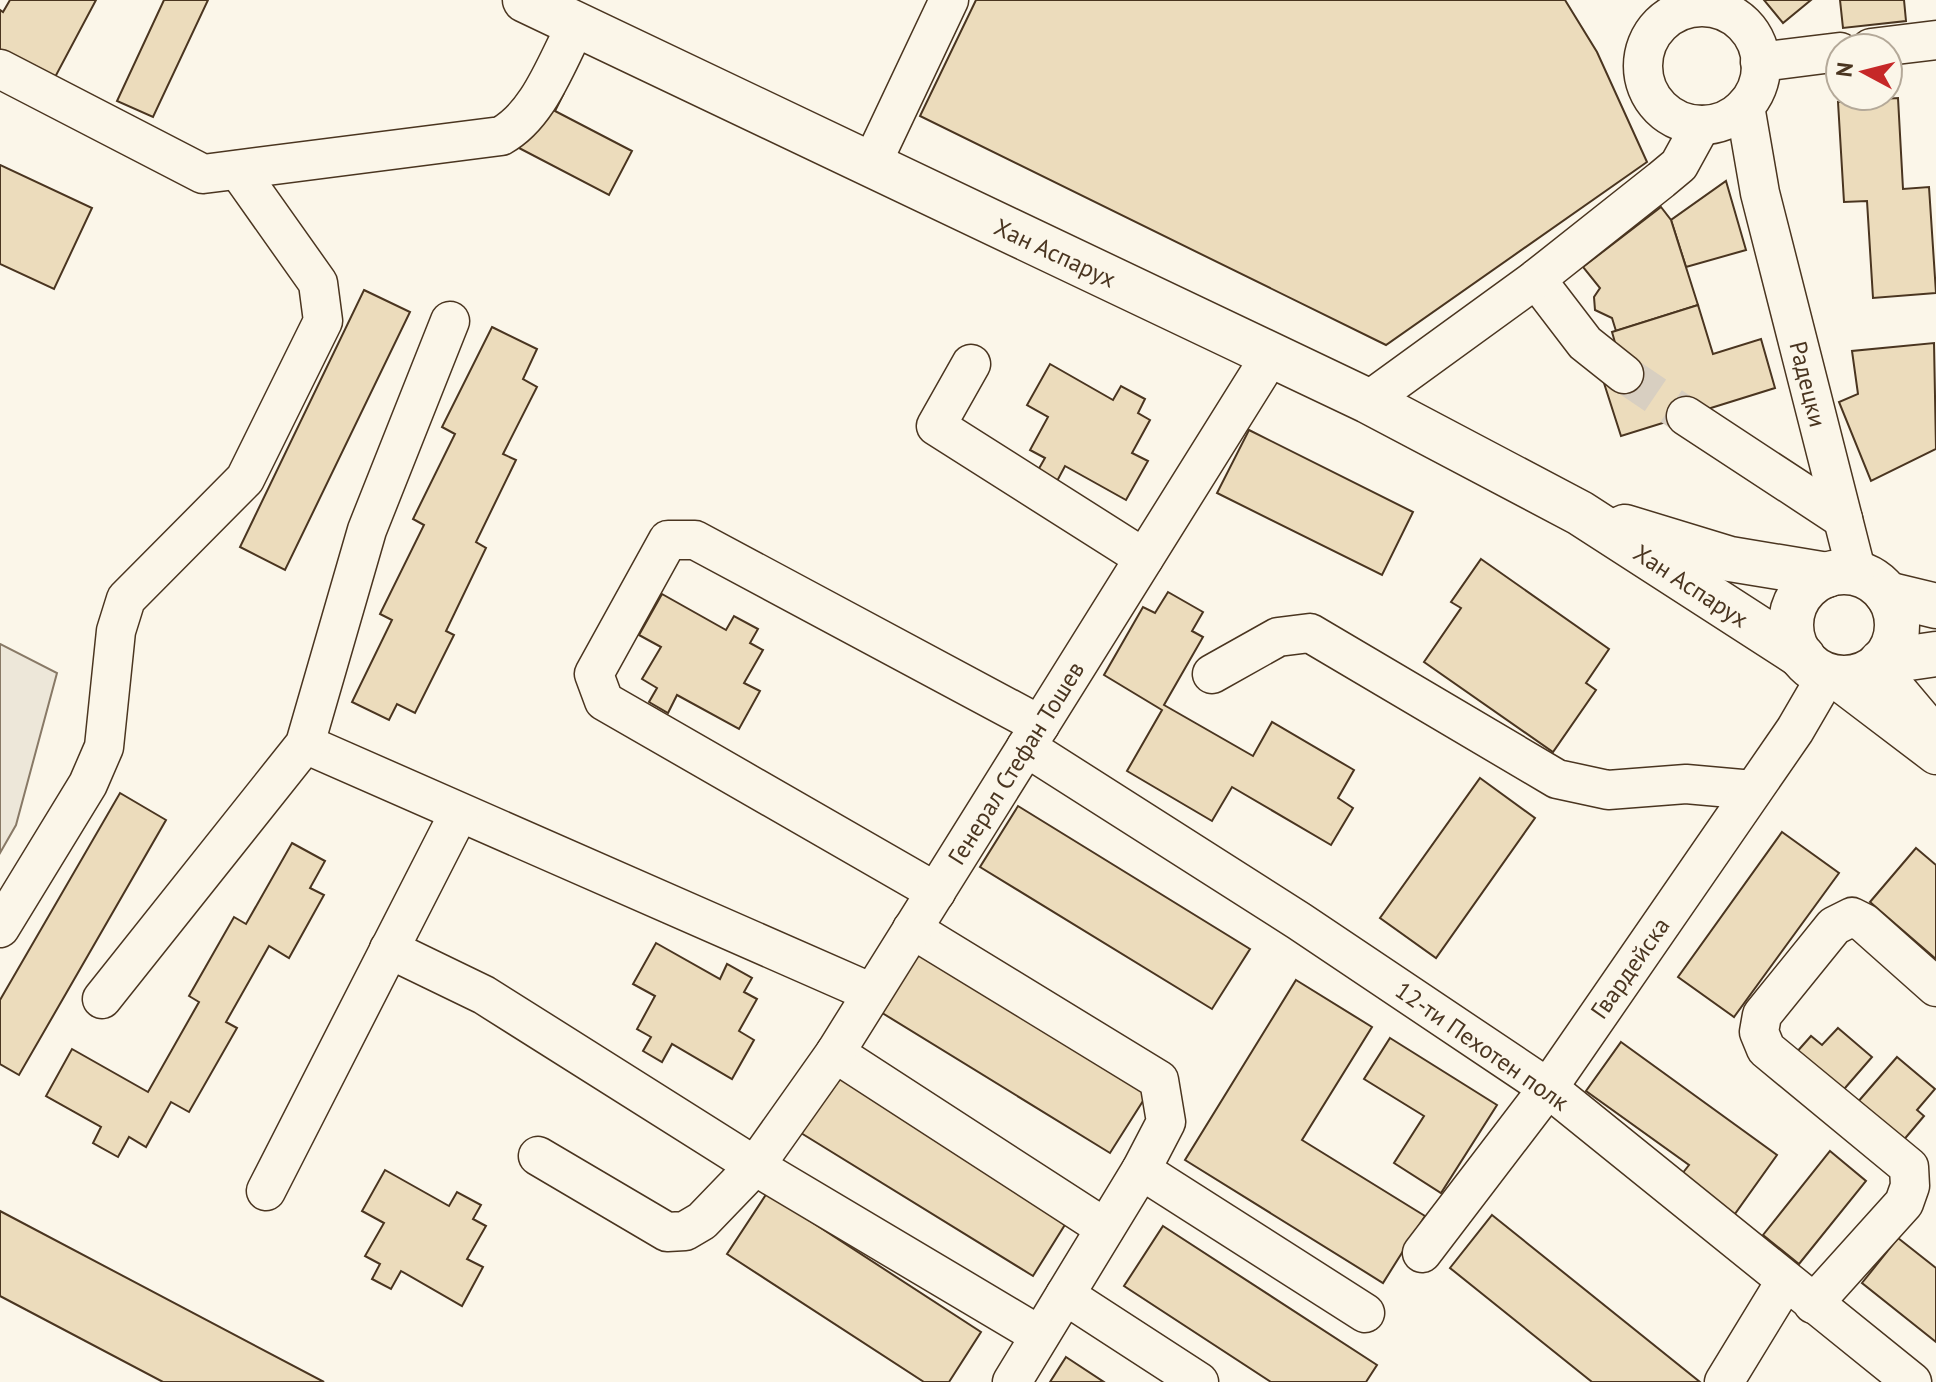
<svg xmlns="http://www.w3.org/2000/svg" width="1936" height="1382" font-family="'PT Sans',sans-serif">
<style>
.parking{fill:#ede7d9;stroke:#887966;stroke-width:2}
.building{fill:#ecdcbc;stroke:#4a3520;stroke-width:2}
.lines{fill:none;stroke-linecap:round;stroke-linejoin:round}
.minor-tunnel{stroke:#d8cfc1;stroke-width:38;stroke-dasharray:38 19;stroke-linecap:butt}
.minor-casing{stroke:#4a3520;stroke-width:41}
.major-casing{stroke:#4a3520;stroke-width:47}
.minor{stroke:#fbf6e9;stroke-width:38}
.major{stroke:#fbf6e9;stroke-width:44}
.labels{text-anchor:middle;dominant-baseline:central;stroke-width:6;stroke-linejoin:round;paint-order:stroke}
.street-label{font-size:24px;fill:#4a3520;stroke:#fbf6e9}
</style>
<rect width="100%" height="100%" fill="#fbf6e9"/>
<!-- parking -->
<path class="parking" d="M0,644L57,673L16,825L0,853Z"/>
<!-- building -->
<g class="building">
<path d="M10,0H96L53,81L0,52V10L3,12Z"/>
<path d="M164,0H208L153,117L117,101Z"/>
<path d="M976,0H1565L1597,52L1647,162L1386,345L920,116Z"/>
<path d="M1764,0H1811L1783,23Z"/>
<path d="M1840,0H1904L1906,21L1843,28Z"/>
<path d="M564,93L555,111L632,151L609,195L519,148L536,115Z"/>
<path d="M1898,98L1903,189L1929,187L1936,293L1873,298L1867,201L1844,202L1838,102Z"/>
<path d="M0,165L92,208L54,289L0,264Z"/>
<path d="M1726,181L1746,250L1686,267L1671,220Z"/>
<path d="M1661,207L1671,220L1698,305L1616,331L1612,318L1595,310L1594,297L1600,288L1583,267Z"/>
<path d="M364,290L410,312L285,570L240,547Z"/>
<path d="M1698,305L1713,354L1761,339L1775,388L1621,436L1603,380L1624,374L1612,332Z"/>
<path d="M492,327L537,349L523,379L537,387L503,454L516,460L476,542L486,548L446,631L454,635L415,713L397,704L389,720L352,702L392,620L380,614L424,525L413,519L455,434L442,427Z"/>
<path d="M1934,343L1936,449L1871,481L1839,402L1858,394L1852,351Z"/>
<path d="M1050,364L1113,400L1121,386L1145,399L1138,413L1150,420L1132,453L1148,461L1126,500L1065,466L1056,483L1037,472L1045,458L1030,450L1048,417L1027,405Z"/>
<path d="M1249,430L1413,512L1382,575L1217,493Z"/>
<path d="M1481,559L1609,649L1586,683L1596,690L1553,752L1424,662L1461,608L1451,602Z"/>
<path d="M1168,592L1203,612L1192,631L1203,637L1164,705L1253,756L1272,722L1354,770L1338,798L1353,808L1331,845L1232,787L1212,821L1127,771L1162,710L1104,675L1143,607L1155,613Z"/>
<path d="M662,594L726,630L734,616L758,629L750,643L763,650L744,683L760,691L739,729L677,695L668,713L649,702L657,688L642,679L661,647L639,635Z"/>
<path d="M1480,778L1535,818L1436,958L1380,918Z"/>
<path d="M120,793L166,820L19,1075L0,1064V1000Z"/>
<path d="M1018,806L1250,949L1212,1009L980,867Z"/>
<path d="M1782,832L1839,873L1734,1017L1678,977Z"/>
<path d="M292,843L325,861L310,888L324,895L289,958L269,946L226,1022L237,1028L189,1112L171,1102L146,1147L129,1137L118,1157L93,1143L101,1127L46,1096L72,1049L148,1092L199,1002L189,996L234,917L246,924Z"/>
<path d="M1916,848L1936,865V959L1870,902Z"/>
<path d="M656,943L720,979L727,964L752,978L744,992L757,999L739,1031L754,1040L732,1079L672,1044L662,1062L643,1051L651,1037L637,1029L655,996L633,984Z"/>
<path d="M916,950L1148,1093L1110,1153L879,1011Z"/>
<path d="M1296,980L1372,1027L1302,1140L1425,1216L1383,1283L1185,1160Z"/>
<path d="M1838,1028L1872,1057L1832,1103L1787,1063L1811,1036L1822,1045Z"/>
<path d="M1390,1038L1497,1105L1441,1193L1394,1163L1424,1116L1364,1079Z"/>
<path d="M1621,1042L1777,1155L1732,1218L1678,1179L1689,1165L1586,1091Z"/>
<path d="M1897,1057L1935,1089L1917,1110L1924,1116L1902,1142L1857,1103Z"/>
<path d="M838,1072L1071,1215L1033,1276L801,1133Z"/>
<path d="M1830,1151L1866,1181L1799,1264L1763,1235Z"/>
<path d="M385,1170L449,1206L457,1192L481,1205L473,1219L486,1226L467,1259L483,1267L462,1306L401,1271L391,1289L372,1279L380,1264L365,1256L384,1223L362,1211Z"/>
<path d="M767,1193L981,1332L949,1382H924L727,1254Z"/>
<path d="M0,1211L324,1382H163L0,1296Z"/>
<path d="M1492,1215L1700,1382H1592L1450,1268Z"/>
<path d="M1163,1226L1377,1365L1366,1382H1271L1124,1286Z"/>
<path d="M1898,1238L1936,1268V1342L1862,1283Z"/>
<path d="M1066,1357L1104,1382H1050Z"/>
</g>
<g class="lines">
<!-- minor-tunnel -->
<path class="minor-tunnel" d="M1624,374L1686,416"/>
<defs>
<g id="minor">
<circle cx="1702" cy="66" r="59"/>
<path d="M1871,48L1936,40"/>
<path d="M1760,62L1840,52"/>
<path d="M0,69L203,174L501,136C539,115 556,63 576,26"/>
<path d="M1745,106L1760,193L1857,574"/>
<path d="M871,165L949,0"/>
<path d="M1536,279L1585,343L1624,374"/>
<path d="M971,364L936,426L1144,558"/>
<path d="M1368,401L1536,279L1661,180L1679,165L1701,125"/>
<path d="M1686,416L1843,519"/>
<path d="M1877,666L1936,736"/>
<path d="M1212,674L1278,637L1310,633L1557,779L1608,790L1686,784L1753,790"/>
<path d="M1832,676L1936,755"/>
<path d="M305,744L872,993"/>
<path d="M1026,747L1299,921L1548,1088L1912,1382"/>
<path d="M936,892L604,701L594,674L668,540H695L1040,725"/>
<path d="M0,928L88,784L104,747L116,631L126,599L245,479L323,321L318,283L238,170"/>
<path d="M912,929L1159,1080L1166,1122L1141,1170L1012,1382"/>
<path d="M389,949L484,995L755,1166L1039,1335"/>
<path d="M102,999L305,744L367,530L450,321"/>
<path d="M835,1053L1105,1228"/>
<path d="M538,1156L667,1232L685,1231L702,1221L755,1166L835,1053L1271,355"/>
<path d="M1141,1170L1365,1313"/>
<path d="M266,1191L459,813"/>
<path d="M1422,1253L1548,1088L1795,730L1827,675"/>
<path d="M1065,1295L1199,1382"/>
<path d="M1813,1304L1904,1203L1910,1186L1909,1167L1766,1049L1759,1032L1762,1015L1834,926L1852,917L1864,923L1936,987"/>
<path d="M1724,1382L1785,1282"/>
</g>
<g id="major">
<path d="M525,0L1368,401L1580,513L1803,657"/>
<path d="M1625,527L1730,559L1827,575"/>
<circle cx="1844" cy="625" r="53"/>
<path d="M1887,594L1936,606"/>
<path d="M1881,662L1936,654"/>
</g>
</defs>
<!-- minor casing -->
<use href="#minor" class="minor-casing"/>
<!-- major casing -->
<use href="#major" class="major-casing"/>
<!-- minor -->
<use href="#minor" class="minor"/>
<!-- major -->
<use href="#major" class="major"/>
</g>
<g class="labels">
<!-- street labels -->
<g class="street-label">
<text transform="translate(1055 253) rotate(25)">Хан Аспарух</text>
<text transform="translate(1808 384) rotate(76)">Радецки</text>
<text transform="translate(1691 586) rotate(33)">Хан Аспарух</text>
<text transform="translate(1016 763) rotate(-58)">Генерал Стефан Тошев</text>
<text transform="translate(1630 968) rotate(-55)">Гвардейска</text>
<text transform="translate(1482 1046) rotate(35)">12-ти Пехотен полк</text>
</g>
</g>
<!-- north arrow -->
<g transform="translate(1864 72) rotate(277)"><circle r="38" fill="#fbf6e9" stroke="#b4a999" stroke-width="2"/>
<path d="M0-6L14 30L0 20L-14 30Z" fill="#c62828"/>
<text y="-12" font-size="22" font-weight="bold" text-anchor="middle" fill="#4a3520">N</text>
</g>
</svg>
